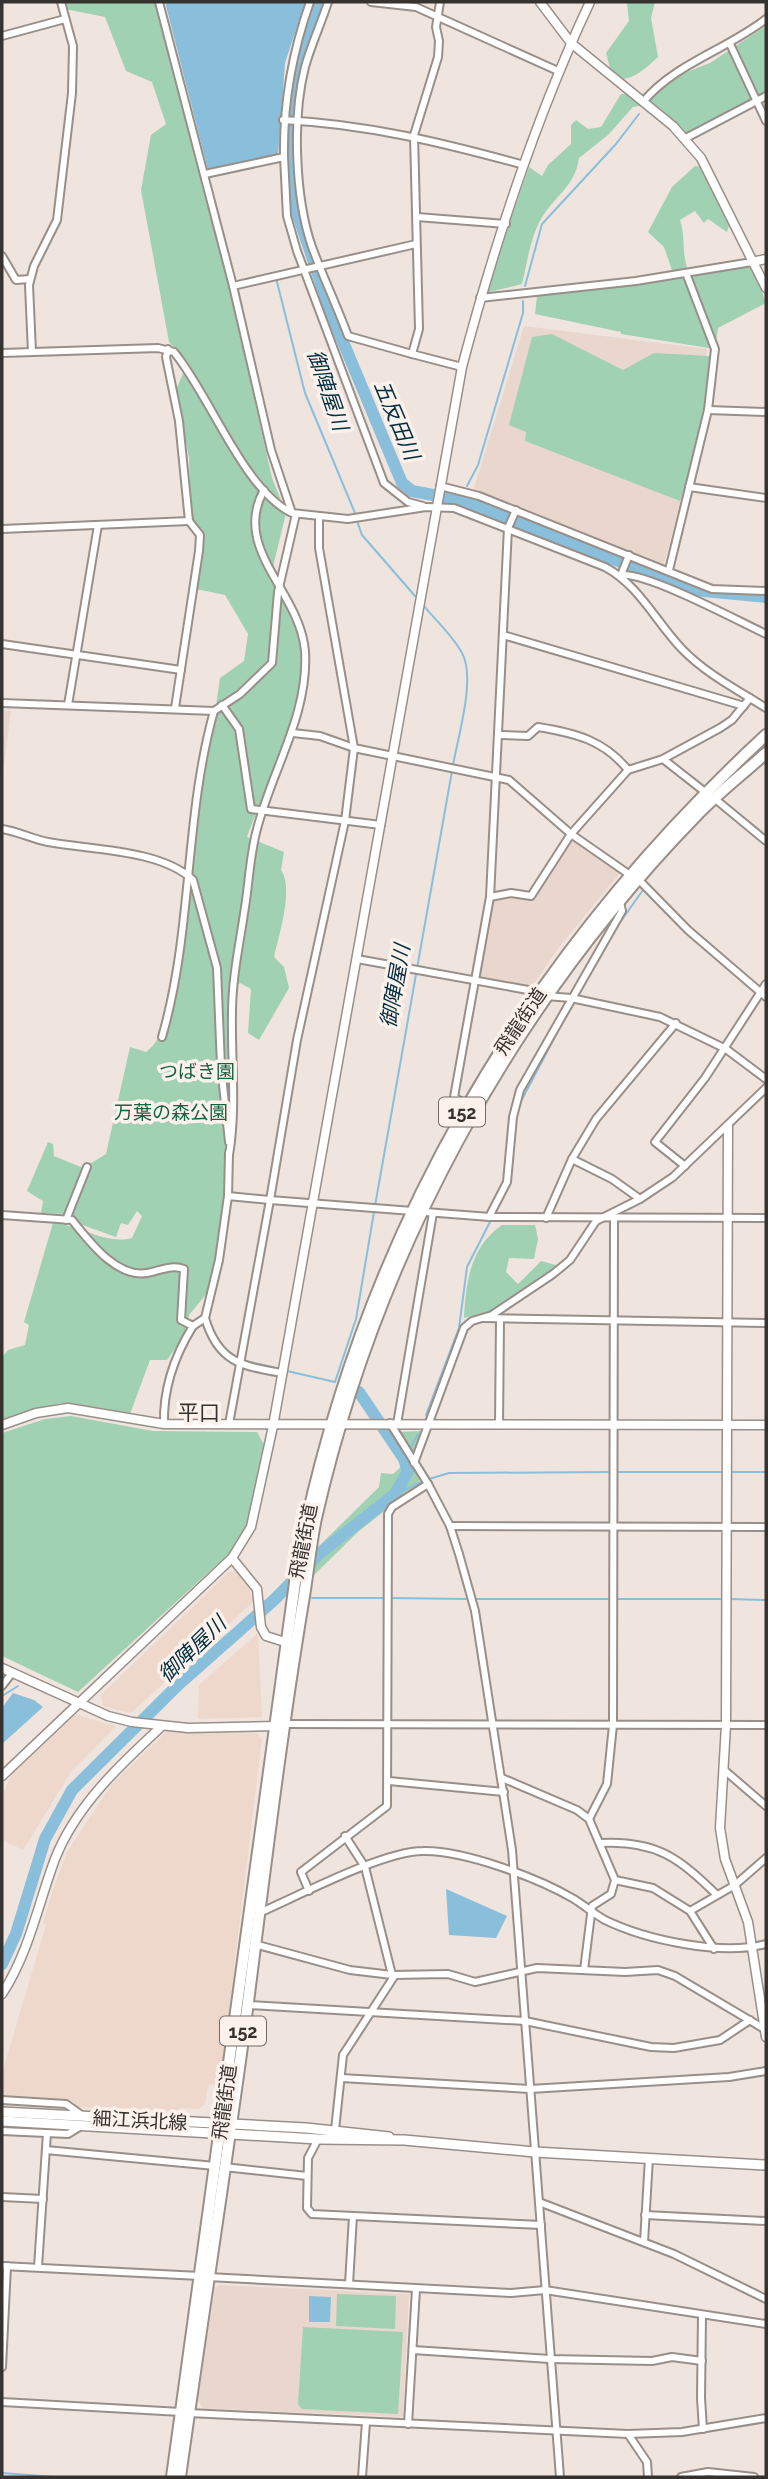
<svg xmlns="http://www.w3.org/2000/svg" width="768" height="2479" font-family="Raleway,'Noto Sans JP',sans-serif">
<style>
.commercial{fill:#eed8cb}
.built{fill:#e9d6cc}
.green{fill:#a1d1b3}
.water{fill:#89bfda}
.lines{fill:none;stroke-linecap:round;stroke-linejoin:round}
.stream{stroke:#89bfda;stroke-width:2}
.river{stroke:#89bfda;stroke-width:12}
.minor-casing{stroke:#998f89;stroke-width:10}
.tertiary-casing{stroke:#998f89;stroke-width:11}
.secondary-casing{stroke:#998f89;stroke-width:12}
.trunk-casing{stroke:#998f89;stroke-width:14}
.minor{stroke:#fff;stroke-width:6}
.tertiary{stroke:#fff;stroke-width:8}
.secondary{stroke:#fff;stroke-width:9}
.trunk{stroke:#fff;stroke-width:10}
.labels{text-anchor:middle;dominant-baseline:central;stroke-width:7;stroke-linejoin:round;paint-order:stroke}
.shield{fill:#fdf1eb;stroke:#726b67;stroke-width:2}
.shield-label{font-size:18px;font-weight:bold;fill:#36322f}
.street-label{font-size:19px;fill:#36322f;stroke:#fdf1eb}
.park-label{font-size:19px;fill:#13643d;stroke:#fdf1eb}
.water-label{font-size:21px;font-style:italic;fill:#002f41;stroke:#fdf1eb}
.neighbourhood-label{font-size:21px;fill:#36322f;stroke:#fdf1eb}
</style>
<rect width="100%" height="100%" fill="#efe4de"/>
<!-- commercial -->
<g class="commercial">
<path d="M229,1572H238L248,1584L253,1602L131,1713L103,1706L101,1695Z"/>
<path d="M258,1633L262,1717L198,1719L199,1685Z"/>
<path d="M73,1714L116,1726L71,1772L23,1850L2,1840V1796L13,1771Z"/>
<path d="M167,1731L257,1733L262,1739L220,2083L208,2085L205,2104L199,2109L181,2108L176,2111L78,2107L72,2101L2,2095V2073L46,1925L43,1923L52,1892L67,1852L112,1784Z"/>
</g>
<!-- built -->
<g class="built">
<path d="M524,326L707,349L696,442L664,564L473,491Z"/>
<path d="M2,710L11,711L2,780Z"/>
<path d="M572,837L620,873L560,946L530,989L480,976L492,900L511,896L534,899L546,872Z"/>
<path d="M219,2285L409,2294L403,2417L203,2408L198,2400L215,2288Z"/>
</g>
<!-- green -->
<g class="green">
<path d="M63,2H156L229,287L272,478L286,513L271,575C282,592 292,608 298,627C317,689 268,777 247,837L284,852L281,870C294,888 279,935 274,957L284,967L289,988L259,1040L248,1033L251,989L240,983L232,990L234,1121L220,1238L208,1292L189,1315L186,1334L167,1360H150L130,1414L61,1403L2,1421V1357L8,1350L25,1345L29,1325L24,1322L53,1223C80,1225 105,1245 132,1238L142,1216L137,1211L128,1225L121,1223L116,1237L77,1223L67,1214L41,1213L43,1201L27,1191L48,1142L53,1144L54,1156L83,1168L106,1154L130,1047L146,1052C185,1024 185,900 192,853C201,794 212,736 220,678L244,661L248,634L225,595L196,589L203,537L191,522L189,458L176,390L188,362L169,342L141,190L151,135L166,124L152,82L126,71L105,17L65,9Z"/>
<path d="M655,2L651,18L658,57C645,69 632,82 613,79L606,53L629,21L627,3Z"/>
<path d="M766,26V96L688,137L651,104L633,107L608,135L579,158C575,187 555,195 541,219C530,239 527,263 522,284L485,293L529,167L542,176L548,165L571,144V125L576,120L588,129L601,127L621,94H643L667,80L710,63Z"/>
<path d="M695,166L706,167L730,223L727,232L708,219L704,223L695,211L680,220C686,239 681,251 688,270L673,273L664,247L648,232L672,187Z"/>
<path d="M749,267L758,280L766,303L718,328L715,349L621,334V332L535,314L537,296Z"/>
<path d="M552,334L623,370L654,353L710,356L701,445L680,501L525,441L526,432L509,425L532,337Z"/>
<path d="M502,1225H535L538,1239L534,1259L509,1258L506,1272L518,1284L541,1261L560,1266L496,1309L464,1318C466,1282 470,1247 502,1225Z"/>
<path d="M71,1416L153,1431L257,1432L265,1446L249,1521L235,1548L78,1692L2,1656V1433L45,1419Z"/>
<path d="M424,1431L414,1463L420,1483L359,1531L313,1576L317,1548L379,1487L381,1473L393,1474L403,1465L395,1432Z"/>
<path d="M337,2294L396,2296L395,2329L336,2326Z"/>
<path d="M303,2327L403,2332L398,2414L302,2409L298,2404Z"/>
</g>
<!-- water -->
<g class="water">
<path d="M165,2H305L285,63L278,155L208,170Z"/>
<path d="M13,1693L34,1700L43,1707L2,1744V1708Z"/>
<path d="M446,1889L507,1916L496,1938L449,1935Z"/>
<path d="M309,2296L331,2297L330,2322H309Z"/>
</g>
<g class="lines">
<!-- stream -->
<g class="stream">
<path d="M276,278L305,393L355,513"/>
<path d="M525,286L542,224L616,144L639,114"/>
<path d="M467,486L478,465L523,313V301"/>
<path d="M357,521L362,535L415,596"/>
<path d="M425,607C437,622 453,636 462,653C476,678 458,737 453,765"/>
<path d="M616,928L643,890"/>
<path d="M519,1105L567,1014"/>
<path d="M375,1206L452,771"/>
<path d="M245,1361L281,1369"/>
<path d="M287,1371L335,1382L356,1319L374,1212"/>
<path d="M426,1415L459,1328L467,1267L492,1218"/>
<path d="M410,1448L418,1434"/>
<path d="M404,1459L407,1453"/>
<path d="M617,1472H723"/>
<path d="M729,1472H766"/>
<path d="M429,1479L449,1473L611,1472"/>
<path d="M395,1494L424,1481"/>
<path d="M281,1592L287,1593"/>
<path d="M312,1598H384"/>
<path d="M389,1598L468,1599"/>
<path d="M473,1599H611"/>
<path d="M617,1599H723"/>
<path d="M729,1599L766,1600"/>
<path d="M2,1696L18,1686"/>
<path d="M2,2473L55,2477"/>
<path d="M58,2477H72"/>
</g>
<!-- river -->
<g class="river">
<path d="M321,2L295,84L291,149L296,209L331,313L402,483L412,491L460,500L693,590L766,597"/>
<path d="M2,1964L16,1934L45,1839L72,1790L178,1685L274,1600L320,1553L395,1494L408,1471L404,1459L359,1392"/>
</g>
<defs>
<g id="minor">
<path d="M159,2L233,286L271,450L292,513L348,519L426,507L454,508L605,567C639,585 656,622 682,649C706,674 738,690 766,708"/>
<path d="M328,2C321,24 311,45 305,67C292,118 295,198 312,247C323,277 337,306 348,336L412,354"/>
<path d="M371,2L416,7L558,71"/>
<path d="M440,2L436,27L439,41L438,57L414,135L419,329L412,354L462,367"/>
<path d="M2,36L65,19"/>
<path d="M730,44L766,121"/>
<path d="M643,102C674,64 728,49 766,19"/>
<path d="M283,120C367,124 444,143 524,165"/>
<path d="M684,139L766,96"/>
<path d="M284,157L287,216L297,251L384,483L408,502L423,506"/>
<path d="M205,174L284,157C283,102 292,53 310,2"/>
<path d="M417,217L506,224"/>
<path d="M2,256L16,280L30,279"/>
<path d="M233,286L416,244"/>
<path d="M480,298L636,281L752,262"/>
<path d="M32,352L29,285L34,266L57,220L72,93L73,46L61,2"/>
<path d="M2,353L158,348L174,352C209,394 243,488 290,512"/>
<path d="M708,410L766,412"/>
<path d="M440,486L479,496L712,589L766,591"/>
<path d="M689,487L766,498"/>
<path d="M319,517V548L354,748L509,780L571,834L630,875"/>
<path d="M2,529L189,521L179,421L166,357L168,349"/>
<path d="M629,555L621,575C647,572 738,621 766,634"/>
<path d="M669,570L708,410L715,349L686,273"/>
<path d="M503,635L744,706"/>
<path d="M2,644L181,670"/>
<path d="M2,703L214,711L240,694L272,663L278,592L296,514"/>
<path d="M68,705L98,525"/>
<path d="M222,705L239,729L251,809L381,825"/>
<path d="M175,708L199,551L200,535L189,521"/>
<path d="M293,733L320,736L354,748L345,821L297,1040L270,1200L490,1217L766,1218"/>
<path d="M500,735L528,736L538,727C575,733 604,740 628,770"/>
<path d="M663,759L705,792"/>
<path d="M714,798L766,841"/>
<path d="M2,829C20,832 32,839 48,842C90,850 160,849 193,880L217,968L221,1066L229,1142"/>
<path d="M638,879L688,930L766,997"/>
<path d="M490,897L511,893L531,896L571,834L628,770L663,759L720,728L732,720L750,698"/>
<path d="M357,959L539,992"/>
<path d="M546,996L571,998L660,1017L726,1049L766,1079"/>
<path d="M162,1037C193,930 184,818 214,711"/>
<path d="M466,1105L454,1097L490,897L508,528L516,510"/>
<path d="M229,1155C237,1107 231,1061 232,1013C232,977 240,942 245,907C249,882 250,854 257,829C272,770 309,714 305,651C300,591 231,549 264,490"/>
<path d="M572,1159L612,1179L640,1199"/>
<path d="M685,1166L655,1142L705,1078L766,984"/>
<path d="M228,1196L229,1153"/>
<path d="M2,1215L72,1220C89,1241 116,1278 147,1273C159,1271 172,1264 184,1269L181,1320L193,1326L205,1318L219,1260L228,1196L270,1200L229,1424"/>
<path d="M489,1217L507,1182L513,1117L520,1090L622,911L620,902"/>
<path d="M546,1218L572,1159L596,1119L676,1023"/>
<path d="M66,1220L87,1167"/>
<path d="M205,1318C218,1362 241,1366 282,1373"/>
<path d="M484,1318L766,1323"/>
<path d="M390,1423L428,1484L450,1526L459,1554L475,1611L512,1850L560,2477"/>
<path d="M164,1424C163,1389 175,1355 193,1326"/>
<path d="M397,1424L433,1213"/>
<path d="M499,1425L500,1321"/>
<path d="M414,1463L464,1328L472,1321L492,1315L553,1274L570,1260L596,1221L640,1199L673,1177L766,1088"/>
<path d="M450,1526L766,1527"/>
<path d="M2,1686L12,1673"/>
<path d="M283,1724L766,1725"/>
<path d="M723,1769L766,1806"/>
<path d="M502,1778L577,1810L589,1819L615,1880L611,1894L592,1906L584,1970"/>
<path d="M389,1781L504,1792"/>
<path d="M589,1819L607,1784L613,1725L614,1218"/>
<path d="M345,1836L365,1867L392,1975"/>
<path d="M601,1843C656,1840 679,1858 717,1895"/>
<path d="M615,1880L653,1888L690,1911L714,1949"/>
<path d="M309,1891L301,1872L387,1806L388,1514L392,1507L428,1484"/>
<path d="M690,1911L735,1885L766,1858"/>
<path d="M259,1913C298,1896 383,1851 423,1851C464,1850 538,1878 574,1899C585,1906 594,1914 605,1920C646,1940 722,1956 766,1944"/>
<path d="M254,1944L350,1970L392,1975L448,1974L475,1982L537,1968L625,1972L658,1970L675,1976L766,2030"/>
<path d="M248,2005L525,2021L651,2047L674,2048L720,2040L750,2020"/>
<path d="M341,2078L530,2089L729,2077L766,2071"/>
<path d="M2,2100L66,2104L83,2116"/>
<path d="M335,2130L343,2055L395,1975"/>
<path d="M2,2131L68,2134L81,2126"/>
<path d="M318,2139L308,2158L307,2208L312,2214L541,2225"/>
<path d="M46,2150L215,2166"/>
<path d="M224,2167L307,2176"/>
<path d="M2,2197L43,2199"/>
<path d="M539,2202L674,2254L766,2299"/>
<path d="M645,2215L766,2221"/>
<path d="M644,2242L649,2158"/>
<path d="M2,2266L200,2276"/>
<path d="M38,2267L47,2133"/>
<path d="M208,2277L511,2293L545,2290L766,2324"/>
<path d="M349,2284L353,2216"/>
<path d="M702,2315L701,2398L703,2429"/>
<path d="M413,2350L550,2359L652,2361L672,2357L702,2361"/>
<path d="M2,2367L7,2266"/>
<path d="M2,2402L181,2412"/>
<path d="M189,2413L628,2434L682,2432L766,2418"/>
<path d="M408,2424L416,2289"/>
<path d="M628,2434L647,2462L648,2477"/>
<path d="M362,2477L366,2422"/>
<path d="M681,2477L708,2472L754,2477"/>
</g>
<g id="tertiary">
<path d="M540,2L571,43L673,126L701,158L766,288"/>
<path d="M752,262L766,259"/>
<path d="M728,1126L726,1725L720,1828L725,1859L748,1922L766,2037"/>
<path d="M2,1425L36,1413L68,1408L164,1424L766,1425"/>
<path d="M232,1558L257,1589L261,1627L266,1636L285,1642"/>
<path d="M2,1668L108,1716L132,1722L188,1728L278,1726"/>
<path d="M2,1776L232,1558L251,1527L273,1426L462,367C495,242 535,119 590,2"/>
<path d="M2,1994C29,1953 38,1904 55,1859C76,1805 121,1764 162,1726"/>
</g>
<g id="secondary">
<path d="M2,2112L306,2128L389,2137"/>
<path d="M2,2121L318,2139L404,2140L535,2152L766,2165"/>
</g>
<g id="trunk">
<path d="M172,2477L297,1568C359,1241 522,960 766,735"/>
<path d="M180,2477C202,2319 227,2161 248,2002C265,1868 281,1735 303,1602C308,1574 310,1546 316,1518C376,1255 508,1009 696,816C718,793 743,774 766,753"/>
</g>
</defs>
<!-- minor casing -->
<use href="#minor" class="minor-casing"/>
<!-- tertiary casing -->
<use href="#tertiary" class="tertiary-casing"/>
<!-- secondary casing -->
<use href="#secondary" class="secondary-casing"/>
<!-- trunk casing -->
<use href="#trunk" class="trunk-casing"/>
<!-- minor -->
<use href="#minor" class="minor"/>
<!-- tertiary -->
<use href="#tertiary" class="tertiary"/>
<!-- secondary -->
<use href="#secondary" class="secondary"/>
<!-- trunk -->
<use href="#trunk" class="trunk"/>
</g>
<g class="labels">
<!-- shield labels -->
<g class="shield">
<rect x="439" y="1097.5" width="46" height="29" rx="5"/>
<rect x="220" y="2016.5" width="46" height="29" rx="5"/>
</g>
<g class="shield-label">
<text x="462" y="1112">152</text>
<text x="243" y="2031">152</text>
</g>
<!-- street labels -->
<g class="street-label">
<text transform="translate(520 1021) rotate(-56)">飛龍街道</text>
<text transform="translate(303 1541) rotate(-79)">飛龍街道</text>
<text transform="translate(224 2102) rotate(-82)">飛龍街道</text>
<text transform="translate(140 2120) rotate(3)">細江浜北線</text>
</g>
<!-- park labels -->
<g class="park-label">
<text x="197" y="1071">つばき園</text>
<text x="171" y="1112">万葉の森公園</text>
</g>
<!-- water labels -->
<g class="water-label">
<text transform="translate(328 390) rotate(71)">御陣屋川</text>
<text transform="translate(397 420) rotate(67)">五反田川</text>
<text transform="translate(395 986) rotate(-80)">御陣屋川</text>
<text transform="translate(192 1649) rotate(-44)">御陣屋川</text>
</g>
<!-- neighbourhood labels -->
<g class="neighbourhood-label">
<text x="199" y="1412">平口</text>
</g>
</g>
<!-- border -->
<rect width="768" height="2479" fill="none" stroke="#36322f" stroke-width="7"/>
</svg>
